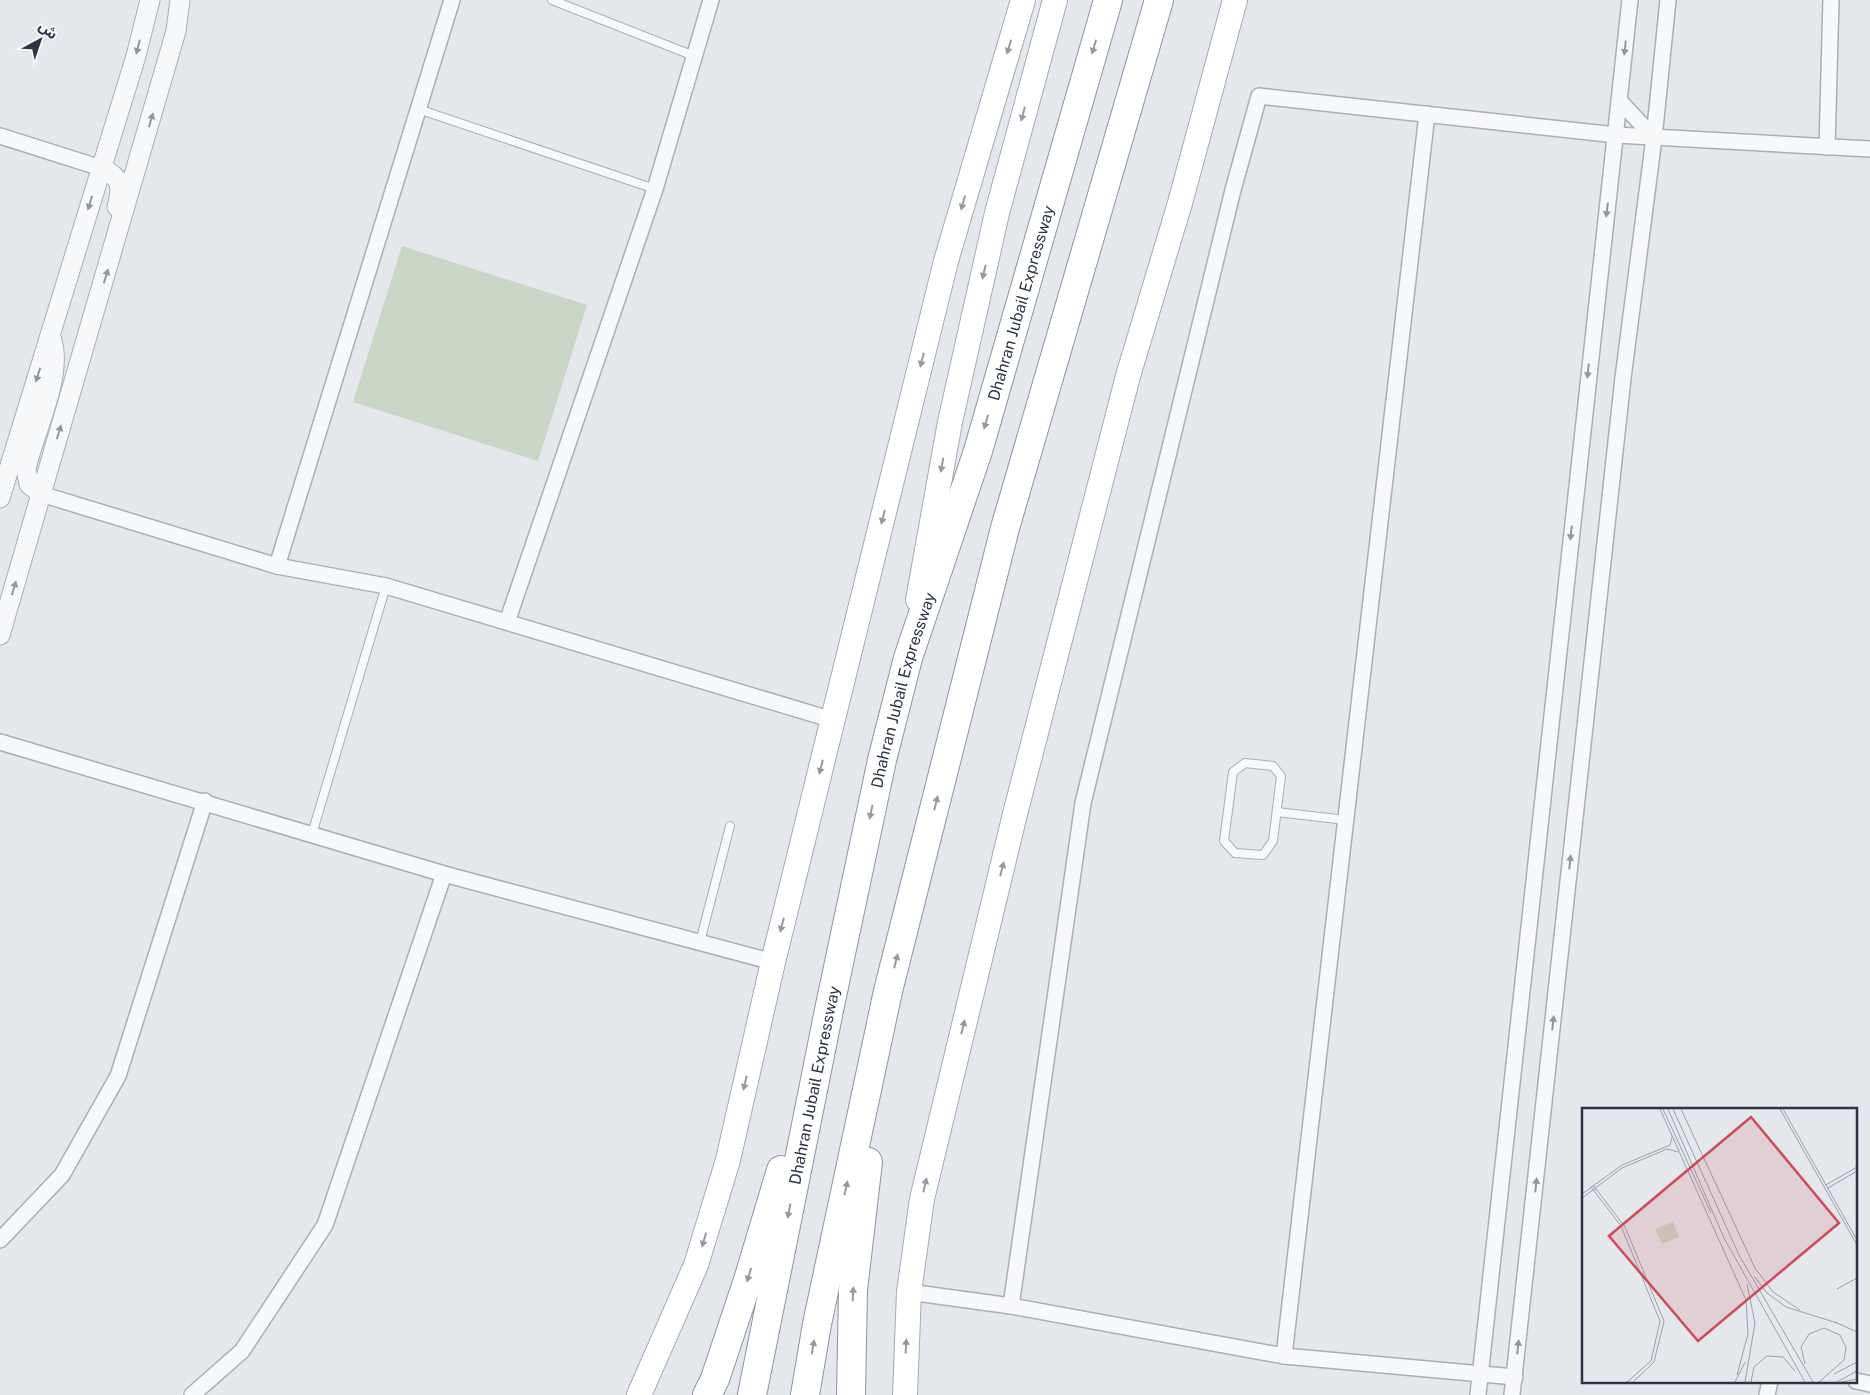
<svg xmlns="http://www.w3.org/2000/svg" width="1870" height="1395" font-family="'Public Sans','Noto Sans Arabic',sans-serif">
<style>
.green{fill:#c9d6c5}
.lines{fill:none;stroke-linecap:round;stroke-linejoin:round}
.service-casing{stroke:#a9aeb7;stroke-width:10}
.minor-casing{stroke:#a9aeb7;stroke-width:18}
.tertiary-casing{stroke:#a9aeb7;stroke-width:21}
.primary-casing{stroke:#a3abb8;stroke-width:26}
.motorway-casing{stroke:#8b94a3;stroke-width:30}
.service{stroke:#f7f8fa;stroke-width:8}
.minor{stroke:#f7f8fa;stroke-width:15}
.tertiary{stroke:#f7f8fa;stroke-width:19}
.primary{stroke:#fff;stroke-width:24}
.motorway{stroke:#fff;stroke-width:28}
.oneway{fill:#9196a0}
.oneway2{fill:#959aa2}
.labels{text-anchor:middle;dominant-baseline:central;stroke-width:5;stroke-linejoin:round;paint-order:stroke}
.street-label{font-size:16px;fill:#2b3445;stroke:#f4f6f9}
.inset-road{fill:none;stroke:#9a9fa9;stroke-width:1}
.view{fill:#d1495b;fill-opacity:0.15;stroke:#d1495b;stroke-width:2.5}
.inset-edge{fill:none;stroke:#2b3445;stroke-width:2.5}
</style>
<rect width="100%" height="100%" fill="#e4e7ec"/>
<!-- green -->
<path class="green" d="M402,246L587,305L538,461L353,402Z"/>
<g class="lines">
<defs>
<g id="service">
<path d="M552,0L694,56"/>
<path d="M418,109L655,189"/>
<path d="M1245,763L1273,766L1281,776L1273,841L1263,855L1235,853L1224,841L1233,772Z"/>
<path d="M1277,812L1346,820"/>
<path d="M312,834L386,586"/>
<path d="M700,942L730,826"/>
</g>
<g id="minor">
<path d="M1619,100L1654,138"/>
<path d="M0,136L101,168"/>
<path d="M1827,147L1831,0"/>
<path d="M41,494L277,566L386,586L833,720"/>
<path d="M277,566L452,0"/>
<path d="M507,622L655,189L711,0"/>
<path d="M0,742L444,874L773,962"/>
<path d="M0,1240L62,1175L118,1076L205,801"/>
<path d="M909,1292L1011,1306"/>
<path d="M1284,1356L1427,114"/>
<path d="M1515,1377L1284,1356L1011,1306L1083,803L1233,190L1259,96L1616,135L1870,149"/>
<path d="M1856,1381L1870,1384"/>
<path d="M192,1395L242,1351L325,1225L444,874"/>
<path d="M1478,1395L1630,0"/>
<path d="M1512,1395L1623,378L1654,138L1668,0"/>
<path d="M1767,1395L1770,1381"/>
</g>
<g id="tertiary">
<path d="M101,168C121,177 123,186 117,207"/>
<path d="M41,494L29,484L26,469C34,431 66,371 50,335"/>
<path d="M0,498L136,56L150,0"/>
<path d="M0,635L176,31L180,0"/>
</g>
<g id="primary">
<path d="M918,600L950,422L997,213L1055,0"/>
<path d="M639,1395L696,1265L728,1160L773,962L946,261L1023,0"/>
<path d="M905,1395L909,1292L922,1199L1015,814L1128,376L1180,203L1235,0"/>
</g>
<g id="motorway">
<path d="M707,1395L715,1379L748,1280L781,1170"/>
<path id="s1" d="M752,1395L829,1010L882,760L908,658L978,451L1108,0"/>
<path d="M805,1395L817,1324L888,991L1005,528L1159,0"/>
<path d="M851,1395L853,1290L868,1162"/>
</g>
</defs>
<!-- service casing -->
<use href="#service" class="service-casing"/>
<!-- minor casing -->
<use href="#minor" class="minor-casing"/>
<!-- tertiary casing -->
<use href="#tertiary" class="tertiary-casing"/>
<!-- primary casing -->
<use href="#primary" class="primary-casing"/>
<!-- motorway casing -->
<use href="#motorway" class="motorway-casing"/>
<!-- service -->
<use href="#service" class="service"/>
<!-- minor -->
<use href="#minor" class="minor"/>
<!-- tertiary -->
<use href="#tertiary" class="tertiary"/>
<!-- primary -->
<use href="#primary" class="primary"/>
<!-- motorway -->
<use href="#motorway" class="motorway"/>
</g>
<!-- one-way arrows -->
<defs><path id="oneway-solid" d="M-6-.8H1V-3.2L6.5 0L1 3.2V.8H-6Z" transform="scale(1.25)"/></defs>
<g class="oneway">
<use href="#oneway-solid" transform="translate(138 47) rotate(104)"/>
<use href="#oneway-solid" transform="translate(1625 48) rotate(96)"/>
<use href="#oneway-solid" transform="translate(151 120) rotate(-74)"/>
<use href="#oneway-solid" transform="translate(90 203) rotate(107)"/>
<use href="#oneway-solid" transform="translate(1607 210) rotate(97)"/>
<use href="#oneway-solid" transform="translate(106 276) rotate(-73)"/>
<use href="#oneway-solid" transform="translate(1588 371) rotate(96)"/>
<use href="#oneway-solid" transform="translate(38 375) rotate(107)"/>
<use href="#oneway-solid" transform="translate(59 432) rotate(-73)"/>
<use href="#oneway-solid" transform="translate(1571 533) rotate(96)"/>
<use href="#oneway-solid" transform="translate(14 588) rotate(-74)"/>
<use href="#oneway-solid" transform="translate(1570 862) rotate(-84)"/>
<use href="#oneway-solid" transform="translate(1553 1023) rotate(-84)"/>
<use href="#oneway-solid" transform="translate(1536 1185) rotate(-84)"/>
<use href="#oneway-solid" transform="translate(1518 1347) rotate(-84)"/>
</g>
<g class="oneway2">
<use href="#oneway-solid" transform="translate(1009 47) rotate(106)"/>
<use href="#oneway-solid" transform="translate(1094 47) rotate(106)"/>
<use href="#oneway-solid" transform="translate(1023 114) rotate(105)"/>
<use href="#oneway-solid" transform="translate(963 203) rotate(106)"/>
<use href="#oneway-solid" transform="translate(984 272) rotate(103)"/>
<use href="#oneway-solid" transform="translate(922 360) rotate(104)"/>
<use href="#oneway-solid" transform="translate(986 422) rotate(106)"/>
<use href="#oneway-solid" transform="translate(942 465) rotate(100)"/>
<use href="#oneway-solid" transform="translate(883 517) rotate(104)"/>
<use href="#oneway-solid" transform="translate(821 767) rotate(104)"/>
<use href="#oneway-solid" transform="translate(936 803) rotate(-76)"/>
<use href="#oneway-solid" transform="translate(871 812) rotate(102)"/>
<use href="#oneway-solid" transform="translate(1002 869) rotate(-76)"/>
<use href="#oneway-solid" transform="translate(782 925) rotate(104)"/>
<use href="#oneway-solid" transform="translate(896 961) rotate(-76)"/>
<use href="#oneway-solid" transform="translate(963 1027) rotate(-76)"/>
<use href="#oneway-solid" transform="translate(745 1083) rotate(103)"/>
<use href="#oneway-solid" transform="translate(925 1185) rotate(-77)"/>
<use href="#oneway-solid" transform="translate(846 1188) rotate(-78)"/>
<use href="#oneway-solid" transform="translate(789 1211) rotate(101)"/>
<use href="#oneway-solid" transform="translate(704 1240) rotate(107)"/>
<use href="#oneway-solid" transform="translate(749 1275) rotate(107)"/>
<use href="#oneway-solid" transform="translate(853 1294) rotate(-87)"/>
<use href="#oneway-solid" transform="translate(906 1346) rotate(-87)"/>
<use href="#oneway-solid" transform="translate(813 1347) rotate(-80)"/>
</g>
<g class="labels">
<!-- street labels -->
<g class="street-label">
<text stroke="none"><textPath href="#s1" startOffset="1126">Dhahran Jubail Expressway</textPath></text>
<text stroke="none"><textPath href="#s1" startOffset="721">Dhahran Jubail Expressway</textPath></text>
<text stroke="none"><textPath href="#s1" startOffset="316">Dhahran Jubail Expressway</textPath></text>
</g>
</g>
<!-- overview -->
<g transform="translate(1582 1108)">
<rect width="275" height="275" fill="#e4e7ec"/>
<path d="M91,114L97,129L80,136L73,121Z" fill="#c9d6c5"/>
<path class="inset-road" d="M78,1L164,192L166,226L155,267M81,1L129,105M86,1L142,130L223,274M91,1L157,147L231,274M99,1L173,160L191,184L218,202M198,1L275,137M201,1L275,132M11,77L43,119L82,213L72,254L51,274M244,77L275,59M9,79L39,118L78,213L69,253L45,274M246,80L275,63M0,86L40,57L88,37L90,29M0,90L40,60L85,41L96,44M172,168L185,185L204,199L255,215M255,181L275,170M253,214L275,224M223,256L219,239L227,226L242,220L258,227L264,240L262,252L237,274M252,266L275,254M153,274L163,254M163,274L173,215L165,176M169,274L172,259L185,248L201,249L213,263M255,274L275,263M260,274L275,271"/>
<path class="view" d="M169,9L257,115L116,233L27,128Z"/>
<rect width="275" height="275" class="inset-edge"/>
</g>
<!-- north arrow -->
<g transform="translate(40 40) rotate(40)" stroke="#f4f6f9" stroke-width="4" paint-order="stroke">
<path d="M0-4L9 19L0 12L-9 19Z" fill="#2b3445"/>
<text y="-8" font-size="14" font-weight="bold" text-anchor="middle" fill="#2b3445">ش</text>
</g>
</svg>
